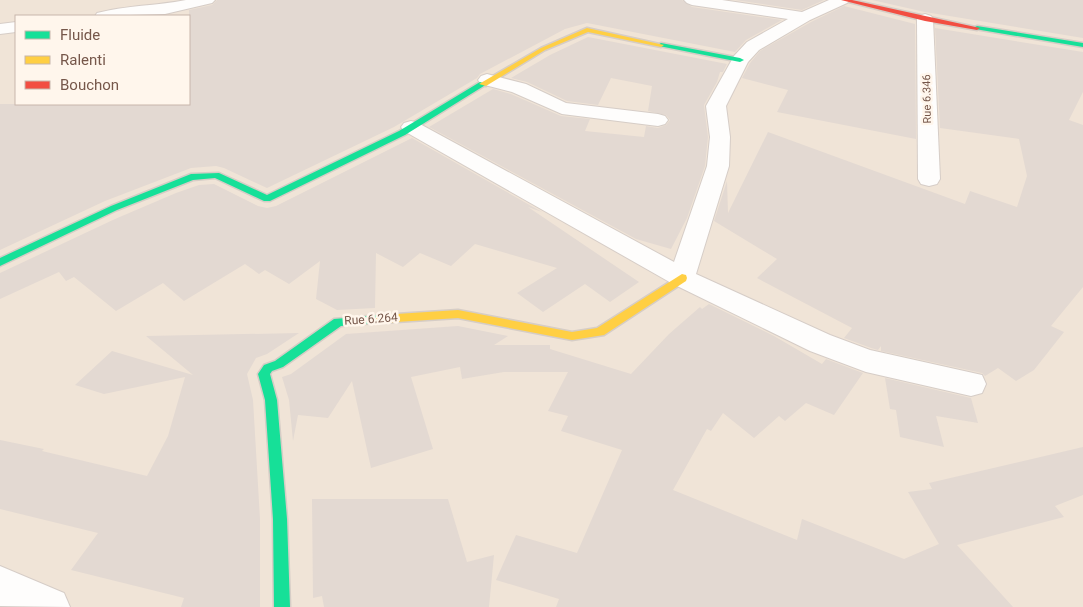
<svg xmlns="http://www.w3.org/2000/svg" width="1083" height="607" font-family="Roboto,sans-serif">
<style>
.residential{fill:#f0e4d7;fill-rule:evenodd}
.building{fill:#e3d9d2}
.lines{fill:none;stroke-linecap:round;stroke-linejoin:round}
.street-casing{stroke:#d6cdc7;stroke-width:2}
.fast-casing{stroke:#d6cdc6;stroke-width:3}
.slow-casing{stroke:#d6cdc6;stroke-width:3}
.jam-casing{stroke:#d6cdc6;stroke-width:3}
.street{fill:#fefdfc;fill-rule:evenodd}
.fast{fill:#16e098;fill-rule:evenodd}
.slow{fill:#ffcf43;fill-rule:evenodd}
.jam{fill:#f24e42;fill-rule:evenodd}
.labels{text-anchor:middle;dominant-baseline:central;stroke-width:5;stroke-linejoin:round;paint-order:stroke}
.far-street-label{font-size:11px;fill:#76574a;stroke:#fff6ec}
.street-label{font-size:12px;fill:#76574a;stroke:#fff6ec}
</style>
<rect width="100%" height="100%" fill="#f7f1ea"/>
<!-- residential -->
<path class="residential" d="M0,0H1083V607H0ZM16,16H189V104H16Z"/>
<!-- building -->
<g class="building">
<path d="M217,0H682L692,7L782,20L746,40L735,52L587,23L565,29L480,74L477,78L394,127L267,188L224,168L216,166L191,168L105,201L0,250V104H189V10L212,5Z"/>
<path d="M735,0H824L802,10Z"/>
<path d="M872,0H1083V38L925,12Z"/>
<path d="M844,6L915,24L916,139L777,112L788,90L742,78L750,63L760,51L811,22Z"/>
<path d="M935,28L1083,52V92L1069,120L1083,125V287L1051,326L1064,332L1034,370L1016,381L998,368L985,376L982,373L881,351V346L878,350L871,348L844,338L852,328L757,278L777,259L714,221L727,181L728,213L768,132L965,204L970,191L1017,207L1027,176L1019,139L940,128Z"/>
<path d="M588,37L727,64L723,72H720L717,82L704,105L708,137L705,166L687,218L671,249L636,239L429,127L493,89L511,94L561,116L590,119L585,131L644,137L646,126L658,128L666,125L670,120L666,115L648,111L652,86L611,78L598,105L567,101L527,82L511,78L550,55Z"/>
<path d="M412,138L542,212L528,207L639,282L610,302L585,284L543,312L517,293L557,268L475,244L451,266L420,253L403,267L376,253L375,308L337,310L316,299L320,261L289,284L265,270L259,274L245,264L184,301L163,283L116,311L74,277L66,281L59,272L0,299V273L115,219L176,193L199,185L214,184L258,206L267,208L276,206Z"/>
<path d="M709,304L774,336L822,364L826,359L863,373L834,415L806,403L785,421L779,416L754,438L723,413L711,431L707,429L673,490L797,540L802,519L904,559L939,544L908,492L932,489L929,483L1083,447V495L1055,506L1064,517L957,545L1013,607H556L559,599L496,580L516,535L577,553L622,450L561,431L568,416L548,411L568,372H504L462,379L460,367L411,377L433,449L371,468L352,381L328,418L298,415L293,441L289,400L282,377L291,374L346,334L458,326L508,336L494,345H550V349L631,374L669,334L700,307L702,309Z"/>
<path d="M299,333L267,354L256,358L247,374L253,400L260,519V607H181L184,598L71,570L98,533L0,509V440L44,449L42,451L147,476L168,436L185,377L104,394L75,385L112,351L193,375L146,336Z"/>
<path d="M885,378L971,398L978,423L936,416L944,447L900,437L896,410L890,409Z"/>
<path d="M312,499H448L467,562L494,555L489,607H324L322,596L313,598Z"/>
</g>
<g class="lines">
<defs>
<g id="street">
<path d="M186,0H215L212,3L165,14L95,16L97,13C127,5 156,6 186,0Z"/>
<path d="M684,0H722L802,12L829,0H850L847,3L810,20L759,50L748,62L726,106L730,137L729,166L696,274L830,335L870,350L982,375L986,384L982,393L971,396L866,372L810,351L673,284L404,131L401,127L404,123L411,121L418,123L674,262L707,166L710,137L706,106L734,56L747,42L788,19L692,5L687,3Z"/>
<path d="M925,14L931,16L933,19L940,179L937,184L929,186L921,184L918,179L917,19L919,16Z"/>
<path d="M16,22V32L0,34V24Z"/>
<path d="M487,74L526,84L566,103L658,114L665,116L668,120L665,124L658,126L562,114L512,92L481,84L478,80L481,76Z"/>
<path d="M0,566L64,593L70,607L0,606Z"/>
</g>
<g id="fast">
<path d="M977,26L1083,43V47L975,29V27Z"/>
<path d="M661,43L740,58L744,60L740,62L659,46L658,45Z"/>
<path d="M480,82L487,84L405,135L270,201H264L215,178L193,180L117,210L0,266V258L111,206L191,174L219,173L267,195L399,131Z"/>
<path d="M381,315L385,316L387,319L385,322L341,326L283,367L272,371L270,374L277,400L287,519L290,607H274L273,519L265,400L258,374L264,365L275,361L334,319Z"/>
</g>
<g id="slow">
<path d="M587,28L664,45L661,47L588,32L545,50L486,86L479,84L541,48Z"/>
<path d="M682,274L686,275L687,278L686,281L604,335L572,340L458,318L381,323L375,319L381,315L458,310L572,332L597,328Z"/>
</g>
<path id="jam" d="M841,0H852L980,28L977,30L925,21Z"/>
</defs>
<!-- street casing -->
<use href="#street" class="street-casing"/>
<!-- fast casing -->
<use href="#fast" class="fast-casing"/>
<!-- slow casing -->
<use href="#slow" class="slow-casing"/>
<!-- jam casing -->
<use href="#jam" class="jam-casing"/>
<!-- street -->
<use href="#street" class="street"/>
<!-- fast -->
<use href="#fast" class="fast"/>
<!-- slow -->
<use href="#slow" class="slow"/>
<!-- jam -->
<use href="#jam" class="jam"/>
</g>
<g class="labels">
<!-- far-street labels -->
<g class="far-street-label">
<text transform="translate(927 99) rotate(-91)">Rue 6.346</text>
</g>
<!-- street labels -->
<g class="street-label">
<text transform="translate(371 319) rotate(-4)">Rue 6.264</text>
</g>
</g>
<!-- legend -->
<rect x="15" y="15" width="175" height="90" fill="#fff6ec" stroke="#c8b6ab"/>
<rect x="25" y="31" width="25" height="8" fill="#16e098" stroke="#c8b6ab"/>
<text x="60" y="40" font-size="15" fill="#76574a">Fluide</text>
<rect x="25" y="56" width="25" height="8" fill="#ffcf43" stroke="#c8b6ab"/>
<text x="60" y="65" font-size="15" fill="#76574a">Ralenti</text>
<rect x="25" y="81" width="25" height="8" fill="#f24e42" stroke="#c8b6ab"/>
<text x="60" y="90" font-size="15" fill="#76574a">Bouchon</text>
</svg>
